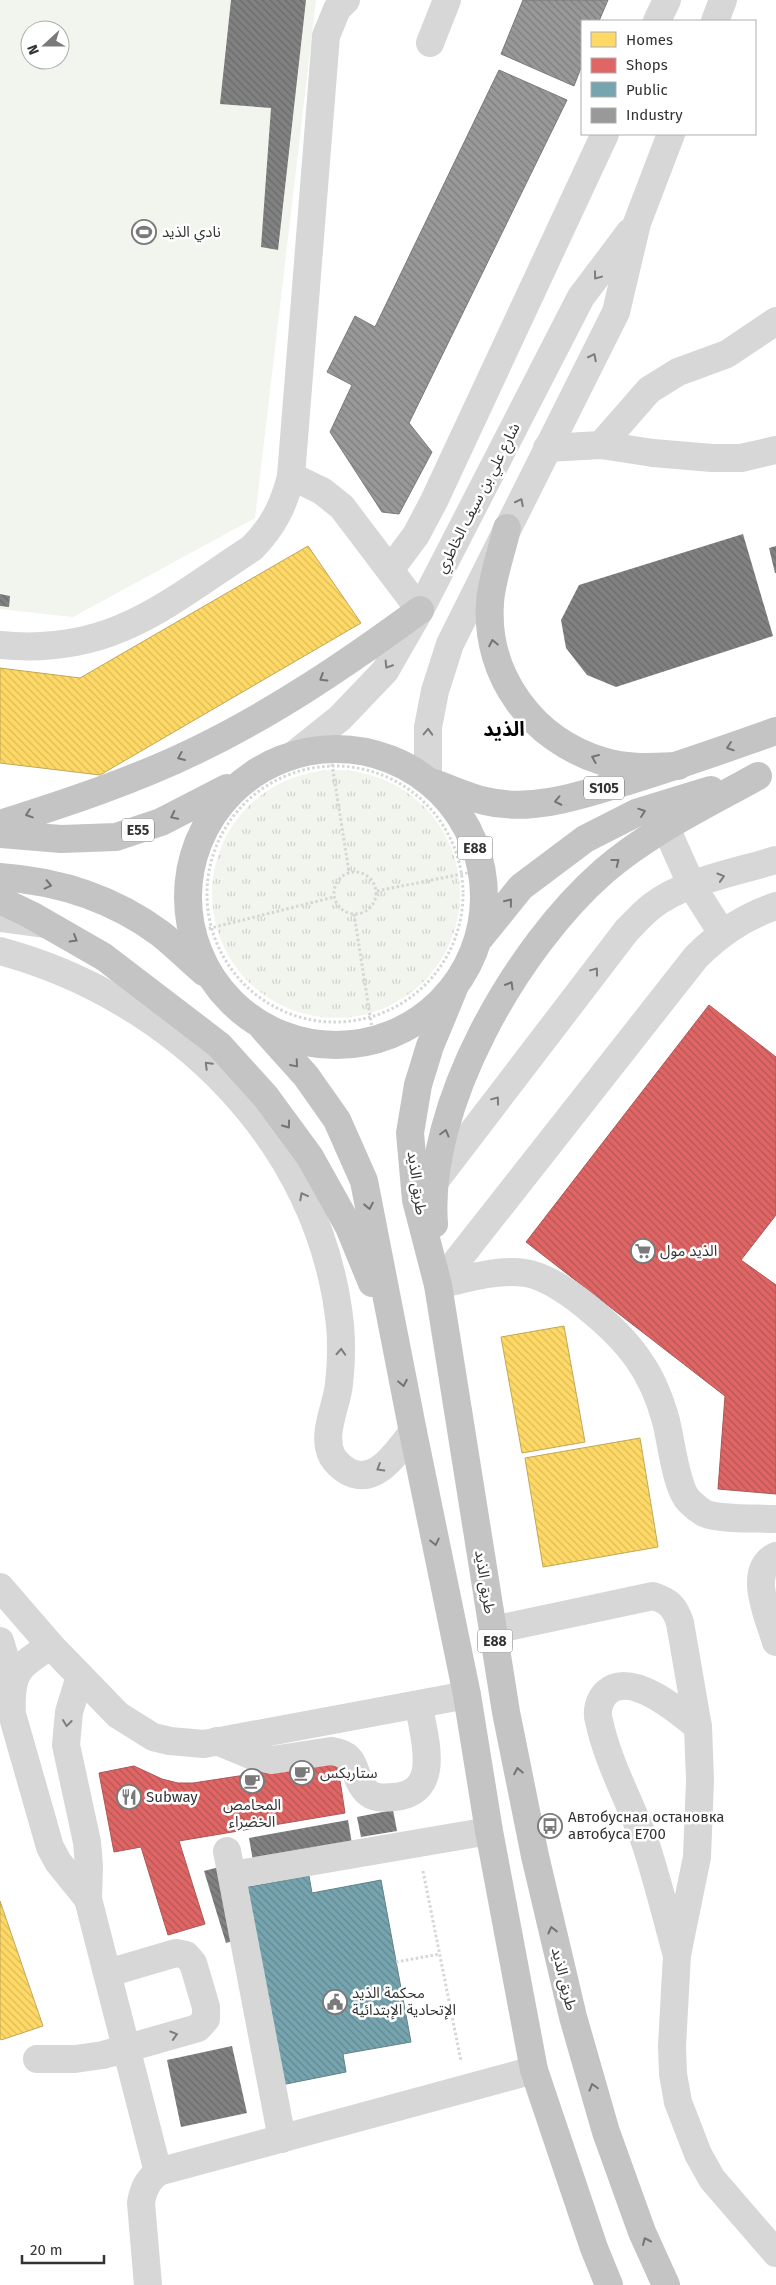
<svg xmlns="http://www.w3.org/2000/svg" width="776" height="2285" font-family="'Fira Sans','Noto Sans Arabic',sans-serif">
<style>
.grass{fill:url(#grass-tufts)}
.park{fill:#f1f5ed;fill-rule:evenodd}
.homes{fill:url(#homes-back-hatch);stroke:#c2a757}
.shops{fill:url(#shops-back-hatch);stroke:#ac5757}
.public{fill:url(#public-back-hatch);stroke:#62838a}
.industry{fill:url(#industry-back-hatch);stroke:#7a7a7a}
.building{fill:url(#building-back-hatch)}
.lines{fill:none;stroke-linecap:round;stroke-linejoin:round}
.path{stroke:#d6d6d6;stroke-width:3;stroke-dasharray:2.5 2.5;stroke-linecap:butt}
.minor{stroke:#d7d7d7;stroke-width:28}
.highway{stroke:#c4c4c4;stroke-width:28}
.oneway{stroke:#7d7d7d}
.oneway2{stroke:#747474}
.labels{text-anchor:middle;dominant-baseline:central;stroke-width:5;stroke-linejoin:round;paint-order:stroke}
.shield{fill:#fff;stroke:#707070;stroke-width:1}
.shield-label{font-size:14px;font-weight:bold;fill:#333}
.poi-label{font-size:15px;fill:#333;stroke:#fff;text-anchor:start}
.street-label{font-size:15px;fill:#333;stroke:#fff}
.district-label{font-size:20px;font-weight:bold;fill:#000;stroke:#fff}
</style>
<defs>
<pattern id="grass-tufts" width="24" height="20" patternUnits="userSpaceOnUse" patternTransform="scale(1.25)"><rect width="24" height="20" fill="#f1f5ed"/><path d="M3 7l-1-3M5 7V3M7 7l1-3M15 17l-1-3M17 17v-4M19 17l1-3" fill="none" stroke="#cfd2cc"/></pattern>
<pattern id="homes-back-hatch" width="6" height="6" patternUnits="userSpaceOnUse" patternTransform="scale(1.25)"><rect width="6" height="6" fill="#ffd966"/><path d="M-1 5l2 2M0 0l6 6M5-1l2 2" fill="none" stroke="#dbbb59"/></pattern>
<pattern id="shops-back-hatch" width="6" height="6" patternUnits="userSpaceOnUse" patternTransform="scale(1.25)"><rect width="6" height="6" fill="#e06666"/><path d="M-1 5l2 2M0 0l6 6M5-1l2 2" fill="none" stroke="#b65555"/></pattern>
<pattern id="public-back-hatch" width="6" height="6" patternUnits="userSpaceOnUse" patternTransform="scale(1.25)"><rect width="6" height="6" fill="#76a5af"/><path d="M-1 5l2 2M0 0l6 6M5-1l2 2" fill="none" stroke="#61878f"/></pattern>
<pattern id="industry-back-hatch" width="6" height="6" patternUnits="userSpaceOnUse" patternTransform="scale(1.25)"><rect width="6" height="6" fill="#999"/><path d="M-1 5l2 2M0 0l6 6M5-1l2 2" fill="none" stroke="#7d7d7d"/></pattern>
<pattern id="building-back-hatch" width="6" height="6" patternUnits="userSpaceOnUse" patternTransform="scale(1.25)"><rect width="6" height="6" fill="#818181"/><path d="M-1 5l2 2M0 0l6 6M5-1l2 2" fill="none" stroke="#6a6a6a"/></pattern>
</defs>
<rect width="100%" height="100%" fill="#fff"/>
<!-- grass -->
<circle class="grass" cx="336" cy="894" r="124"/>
<!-- park -->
<path class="park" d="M0,0H316L255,518L73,617L0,609ZM30,30H60V60H30Z"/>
<!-- homes -->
<g class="homes">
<path d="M308,546L361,623L100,775L0,763V668L80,678Z"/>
<path d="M564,1326L585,1442L522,1453L501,1337Z"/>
<path d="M640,1438L658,1547L543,1567L525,1458Z"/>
<path d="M0,1901L43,2026L1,2040L0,2038Z"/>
</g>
<!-- shops -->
<g class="shops">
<path d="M709,1005L776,1057V1215L741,1260L776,1285V1494L718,1489L725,1396L526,1242Z"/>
<path d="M337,1761L345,1813L179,1841L205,1924L168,1935L141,1847L114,1852L99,1773L134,1766L162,1779L178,1783H193Z"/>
</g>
<!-- public -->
<path class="public" d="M309,1876L312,1893L381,1880L411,2042L343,2054L346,2072L281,2085L243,1888Z"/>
<!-- industry -->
<g class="industry">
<path d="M523,0H608L599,21H582V65L574,86L501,54Z"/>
<path d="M499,70L567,100L409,423L432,452L399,514L382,512L330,432L352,385L327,372L355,316L375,327Z"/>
</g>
<!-- building -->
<g class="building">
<path d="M231,0H306L278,250L261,247L271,108L220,104Z"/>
<path d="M743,534L773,636L616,687L587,675L566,648L561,620L579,585Z"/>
<path d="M776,546V573H775L769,548Z"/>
<path d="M0,594L10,596L9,607L0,606Z"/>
<path d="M393,1810L397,1831L361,1837L357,1817Z"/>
<path d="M348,1820L352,1844L253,1861L249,1838Z"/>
<path d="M219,1867L240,1939L226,1943L204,1871Z"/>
<path d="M232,2046L247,2113L181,2127L167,2060Z"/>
</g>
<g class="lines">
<!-- path -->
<g class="path">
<path d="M332,764L349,872"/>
<circle cx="335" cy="894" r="128"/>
<circle cx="355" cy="893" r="21"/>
<path d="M377,891L482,870"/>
<path d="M354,914L374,1041"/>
<path d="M199,931L334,897"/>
<path d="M423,1871L461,2061"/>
<path d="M396,1962L440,1954"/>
</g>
<!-- minor -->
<g class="minor">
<path d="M657,21L667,0"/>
<path d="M715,21L723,0"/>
<path d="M430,43L447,0"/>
<path d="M601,445L649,390L678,372L727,354L776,321"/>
<path d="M547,448L601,445L653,453L712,458H741L776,450"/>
<path d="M291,476L322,491L342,507L420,610"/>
<path d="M390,570L416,535L434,501L605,134"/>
<path d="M0,645C111,656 165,605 252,548C273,527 284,505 291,476L326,36L337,9L346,0"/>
<path d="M295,754L340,718L385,671L420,610L581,297L630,232"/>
<path d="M428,781V727L435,691L450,644L616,312L637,223L671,134"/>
<path d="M666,828L692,886L722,933"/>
<path d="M0,918L46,924"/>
<path d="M0,951C174,998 321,1141 340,1325C342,1345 341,1365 339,1384C337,1406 321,1434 332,1456C336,1463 342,1468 349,1472C377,1486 398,1450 413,1432"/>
<path d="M435,1181L627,930C635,922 643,913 652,906C684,881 737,872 776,860"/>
<path d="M438,1285L696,957C720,933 744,917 776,906"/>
<path d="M438,1285C466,1279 496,1269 525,1273C560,1278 618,1330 638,1359C651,1377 660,1399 666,1421C671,1440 676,1488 689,1501C693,1505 699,1510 704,1513C719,1520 759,1518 776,1519"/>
<path d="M776,1556C746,1570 769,1618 776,1642"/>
<path d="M0,1587L51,1646L118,1715L153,1737L170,1741L204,1744L467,1695"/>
<path d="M493,1630L653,1596C669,1601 675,1607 680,1623L698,1727L700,1780L697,1857L677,1955L672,2046L673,2074L678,2102L698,2154L712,2179L776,2253"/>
<path d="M0,1641L7,1664L11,1693"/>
<path d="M51,1646C17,1666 10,1673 12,1714L50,1847L58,1862L88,1899"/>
<path d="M80,1676L69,1712L66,1745L87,1842L89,1866L88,1899L158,2172"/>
<path d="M217,1741L253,1756L272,1760L331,1751C361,1755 350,1775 366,1791C373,1799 384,1798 394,1797C443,1793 424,1738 419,1706"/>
<path d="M227,1851L282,2139"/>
<path d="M232,1875L489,1831"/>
<path d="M676,1952C666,1916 657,1878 645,1842C630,1802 608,1763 599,1721C596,1712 599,1700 606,1693C630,1670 679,1711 698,1727"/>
<path d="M37,2059H75L103,2055L198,2028L206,2019V2007L193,1963L186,1955L176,1953L108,1973"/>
<path d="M148,2285L141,2203C143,2190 147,2181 158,2172L534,2070"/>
</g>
<!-- highway -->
<g class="highway">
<path d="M507,528C502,551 491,581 490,603C485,676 533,740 602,761C627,769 652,767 678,766"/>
<circle cx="336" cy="897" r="148"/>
<path d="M434,783C451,789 468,797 485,801C534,813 584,794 631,780C680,765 728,748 776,731"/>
<path d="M0,824C66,803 133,781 195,751C276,712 349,662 420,610"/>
<path d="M0,834L61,839L116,837L161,822L227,788"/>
<path d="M0,877C58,881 114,899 161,934C176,946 190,960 204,972"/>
<path d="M0,900L31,915L104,957L219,1045L266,1097L310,1157L349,1227L372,1283"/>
<path d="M479,939L521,887L585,839L636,813L711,790"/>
<path d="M454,988L430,1046L418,1085L410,1133L416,1200L438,1285L506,1712L535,1856L573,2017L606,2132L642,2232L666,2285"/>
<path d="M263,1028L306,1076L337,1120L364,1181L413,1432L467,1695L489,1831L534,2070L594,2248L609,2285"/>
<path d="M434,1224C425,1106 517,947 604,871C649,832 706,805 758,776"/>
</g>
</g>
<!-- one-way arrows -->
<defs><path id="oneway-chevron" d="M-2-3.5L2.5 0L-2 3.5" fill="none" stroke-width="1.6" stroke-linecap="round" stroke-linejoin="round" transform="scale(1.25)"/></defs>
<g class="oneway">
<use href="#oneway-chevron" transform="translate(597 276) rotate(127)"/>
<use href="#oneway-chevron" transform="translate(593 357) rotate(-63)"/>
<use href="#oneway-chevron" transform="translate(520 502) rotate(-63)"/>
<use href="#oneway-chevron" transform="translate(388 665) rotate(122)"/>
<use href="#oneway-chevron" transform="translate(428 732) rotate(-88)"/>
<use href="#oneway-chevron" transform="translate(721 877) rotate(-17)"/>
<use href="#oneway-chevron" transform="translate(595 971) rotate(-53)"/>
<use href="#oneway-chevron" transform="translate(208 1065) rotate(-135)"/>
<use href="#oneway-chevron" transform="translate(496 1100) rotate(-53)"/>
<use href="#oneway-chevron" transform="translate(303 1196) rotate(-118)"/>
<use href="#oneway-chevron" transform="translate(341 1352) rotate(-87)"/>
<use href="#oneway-chevron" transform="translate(380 1468) rotate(149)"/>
<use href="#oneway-chevron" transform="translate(67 1723) rotate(97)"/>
<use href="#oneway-chevron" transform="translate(174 2035) rotate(-17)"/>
</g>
<g class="oneway2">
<use href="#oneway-chevron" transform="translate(493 643) rotate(-101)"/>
<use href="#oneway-chevron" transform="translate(323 678) rotate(148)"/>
<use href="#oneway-chevron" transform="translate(730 747) rotate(161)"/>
<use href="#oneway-chevron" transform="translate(181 757) rotate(157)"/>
<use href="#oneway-chevron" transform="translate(595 758) rotate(-157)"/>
<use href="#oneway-chevron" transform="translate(558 801) rotate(168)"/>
<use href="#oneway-chevron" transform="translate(642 812) rotate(-19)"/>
<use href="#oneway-chevron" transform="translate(29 814) rotate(161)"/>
<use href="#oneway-chevron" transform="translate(174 816) rotate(154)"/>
<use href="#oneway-chevron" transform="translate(616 862) rotate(-38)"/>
<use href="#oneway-chevron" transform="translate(48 885) rotate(13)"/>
<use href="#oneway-chevron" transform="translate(509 902) rotate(-51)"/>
<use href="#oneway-chevron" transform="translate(74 939) rotate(30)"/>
<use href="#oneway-chevron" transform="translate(510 985) rotate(-60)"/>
<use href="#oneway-chevron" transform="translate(295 1064) rotate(49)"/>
<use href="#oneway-chevron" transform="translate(287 1125) rotate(54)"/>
<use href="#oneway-chevron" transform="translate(445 1133) rotate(-75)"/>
<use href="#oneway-chevron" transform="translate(369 1206) rotate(79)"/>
<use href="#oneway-chevron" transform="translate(403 1383) rotate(79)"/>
<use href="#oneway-chevron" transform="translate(435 1542) rotate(78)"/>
<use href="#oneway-chevron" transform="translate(518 1771) rotate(-101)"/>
<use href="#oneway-chevron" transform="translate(552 1930) rotate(-104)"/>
<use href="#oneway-chevron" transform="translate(593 2087) rotate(-106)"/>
<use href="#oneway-chevron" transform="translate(646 2241) rotate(-114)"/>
</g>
<!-- icons -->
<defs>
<symbol id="stadium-ring" viewBox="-11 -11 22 22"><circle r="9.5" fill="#fff" stroke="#7a7a7a" stroke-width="1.5"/><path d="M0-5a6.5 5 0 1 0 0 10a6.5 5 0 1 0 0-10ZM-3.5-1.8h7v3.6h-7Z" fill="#7a7a7a"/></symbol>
<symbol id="supermarket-ring" viewBox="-11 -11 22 22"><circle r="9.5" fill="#fff" stroke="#7a7a7a" stroke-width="1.5"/><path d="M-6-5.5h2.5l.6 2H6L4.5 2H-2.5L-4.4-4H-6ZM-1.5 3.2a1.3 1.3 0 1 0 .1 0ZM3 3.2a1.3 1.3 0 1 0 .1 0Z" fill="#7a7a7a"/></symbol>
<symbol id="cafe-ring" viewBox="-11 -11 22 22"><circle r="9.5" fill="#fff" stroke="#7a7a7a" stroke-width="1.5"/><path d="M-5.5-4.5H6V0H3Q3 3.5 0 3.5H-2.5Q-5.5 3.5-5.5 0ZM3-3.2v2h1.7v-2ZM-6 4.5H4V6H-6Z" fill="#7a7a7a"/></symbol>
<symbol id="restaurant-ring" viewBox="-11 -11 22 22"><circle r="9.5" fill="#fff" stroke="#7a7a7a" stroke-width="1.5"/><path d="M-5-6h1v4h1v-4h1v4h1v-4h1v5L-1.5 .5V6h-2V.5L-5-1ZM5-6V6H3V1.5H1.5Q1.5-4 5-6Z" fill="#7a7a7a"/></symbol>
<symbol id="bus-ring" viewBox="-11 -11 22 22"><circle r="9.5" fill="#fff" stroke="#7a7a7a" stroke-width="1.5"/><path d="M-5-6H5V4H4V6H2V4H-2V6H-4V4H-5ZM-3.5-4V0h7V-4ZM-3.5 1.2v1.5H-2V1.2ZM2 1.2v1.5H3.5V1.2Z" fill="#7a7a7a"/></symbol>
<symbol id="civic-ring" viewBox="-11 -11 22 22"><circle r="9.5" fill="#fff" stroke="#7a7a7a" stroke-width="1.5"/><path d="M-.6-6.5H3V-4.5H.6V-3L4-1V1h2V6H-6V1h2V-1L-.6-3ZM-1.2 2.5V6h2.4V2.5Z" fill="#7a7a7a"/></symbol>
</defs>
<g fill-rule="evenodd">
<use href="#stadium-ring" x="130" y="218" width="28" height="28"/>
<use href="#supermarket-ring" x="629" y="1237" width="28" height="28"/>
<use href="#cafe-ring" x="288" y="1759" width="28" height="28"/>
<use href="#cafe-ring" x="238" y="1767" width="28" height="28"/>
<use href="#restaurant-ring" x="115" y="1783" width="28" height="28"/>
<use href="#bus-ring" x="536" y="1812" width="28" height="28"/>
<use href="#civic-ring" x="321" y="1988" width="28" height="28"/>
</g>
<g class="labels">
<!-- shield labels -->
<g class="shield">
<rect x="584" y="776.5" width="40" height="23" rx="4"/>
<rect x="122" y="818.5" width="32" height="23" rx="4"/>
<rect x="457.5" y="836.5" width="35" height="23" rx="4"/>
<rect x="477.5" y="1629.5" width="35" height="23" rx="4"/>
</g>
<g class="shield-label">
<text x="604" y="788">S105</text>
<text x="138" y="830">E55</text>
<text x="475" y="848">E88</text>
<text x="495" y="1641">E88</text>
</g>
<!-- poi labels -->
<g class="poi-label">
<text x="162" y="232">نادي الذيد</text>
<text x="660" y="1251">الذيد مول</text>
<text x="320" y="1773">ستاربكس</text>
<text x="146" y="1797">Subway</text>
<text x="252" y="1805" text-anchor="middle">المحامص<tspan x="252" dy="17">الخضراء</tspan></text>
<text x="568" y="1817">Автобусная остановка<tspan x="568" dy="17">автобуса Е700</tspan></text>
<text x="352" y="1993">محكمة الذيد<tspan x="352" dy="17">الإتحادية الإبتدائية</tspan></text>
</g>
<!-- street labels -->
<g class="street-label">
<text transform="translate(478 498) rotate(-63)">شارع علي بن سيف الخاطري</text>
<text transform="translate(417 1183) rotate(82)">طريق الذيد</text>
<text transform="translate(485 1582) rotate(81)">طريق الذيد</text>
<text transform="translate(564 1979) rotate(76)">طريق الذيد</text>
</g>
<!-- district labels -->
<g class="district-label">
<text x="504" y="729">الذيد</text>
</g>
</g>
<!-- legend -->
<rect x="581" y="20" width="175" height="115" fill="#ffffff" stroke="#adadad"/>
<rect x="591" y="32" width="25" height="15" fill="#ffd966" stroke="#adadad"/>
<text x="626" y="45" font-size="15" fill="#333333">Homes</text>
<rect x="591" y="58" width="25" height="15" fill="#e06666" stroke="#adadad"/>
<text x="626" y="70" font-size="15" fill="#333333">Shops</text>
<rect x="591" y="82" width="25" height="15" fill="#76a5af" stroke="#adadad"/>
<text x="626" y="95" font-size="15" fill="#333333">Public</text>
<rect x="591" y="108" width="25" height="15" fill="#999999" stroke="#adadad"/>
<text x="626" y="120" font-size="15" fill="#333333">Industry</text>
<!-- north arrow -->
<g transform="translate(45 45) rotate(249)"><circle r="24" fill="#ffffff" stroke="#adadad"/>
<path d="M0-4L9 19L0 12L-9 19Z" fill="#7a7a7a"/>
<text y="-8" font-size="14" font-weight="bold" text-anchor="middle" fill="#333333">N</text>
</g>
<!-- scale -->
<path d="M22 2255v8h82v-8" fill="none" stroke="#333333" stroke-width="2.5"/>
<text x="30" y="2255" font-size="15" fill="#333333" stroke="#ffffff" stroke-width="4" paint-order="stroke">20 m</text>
</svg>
